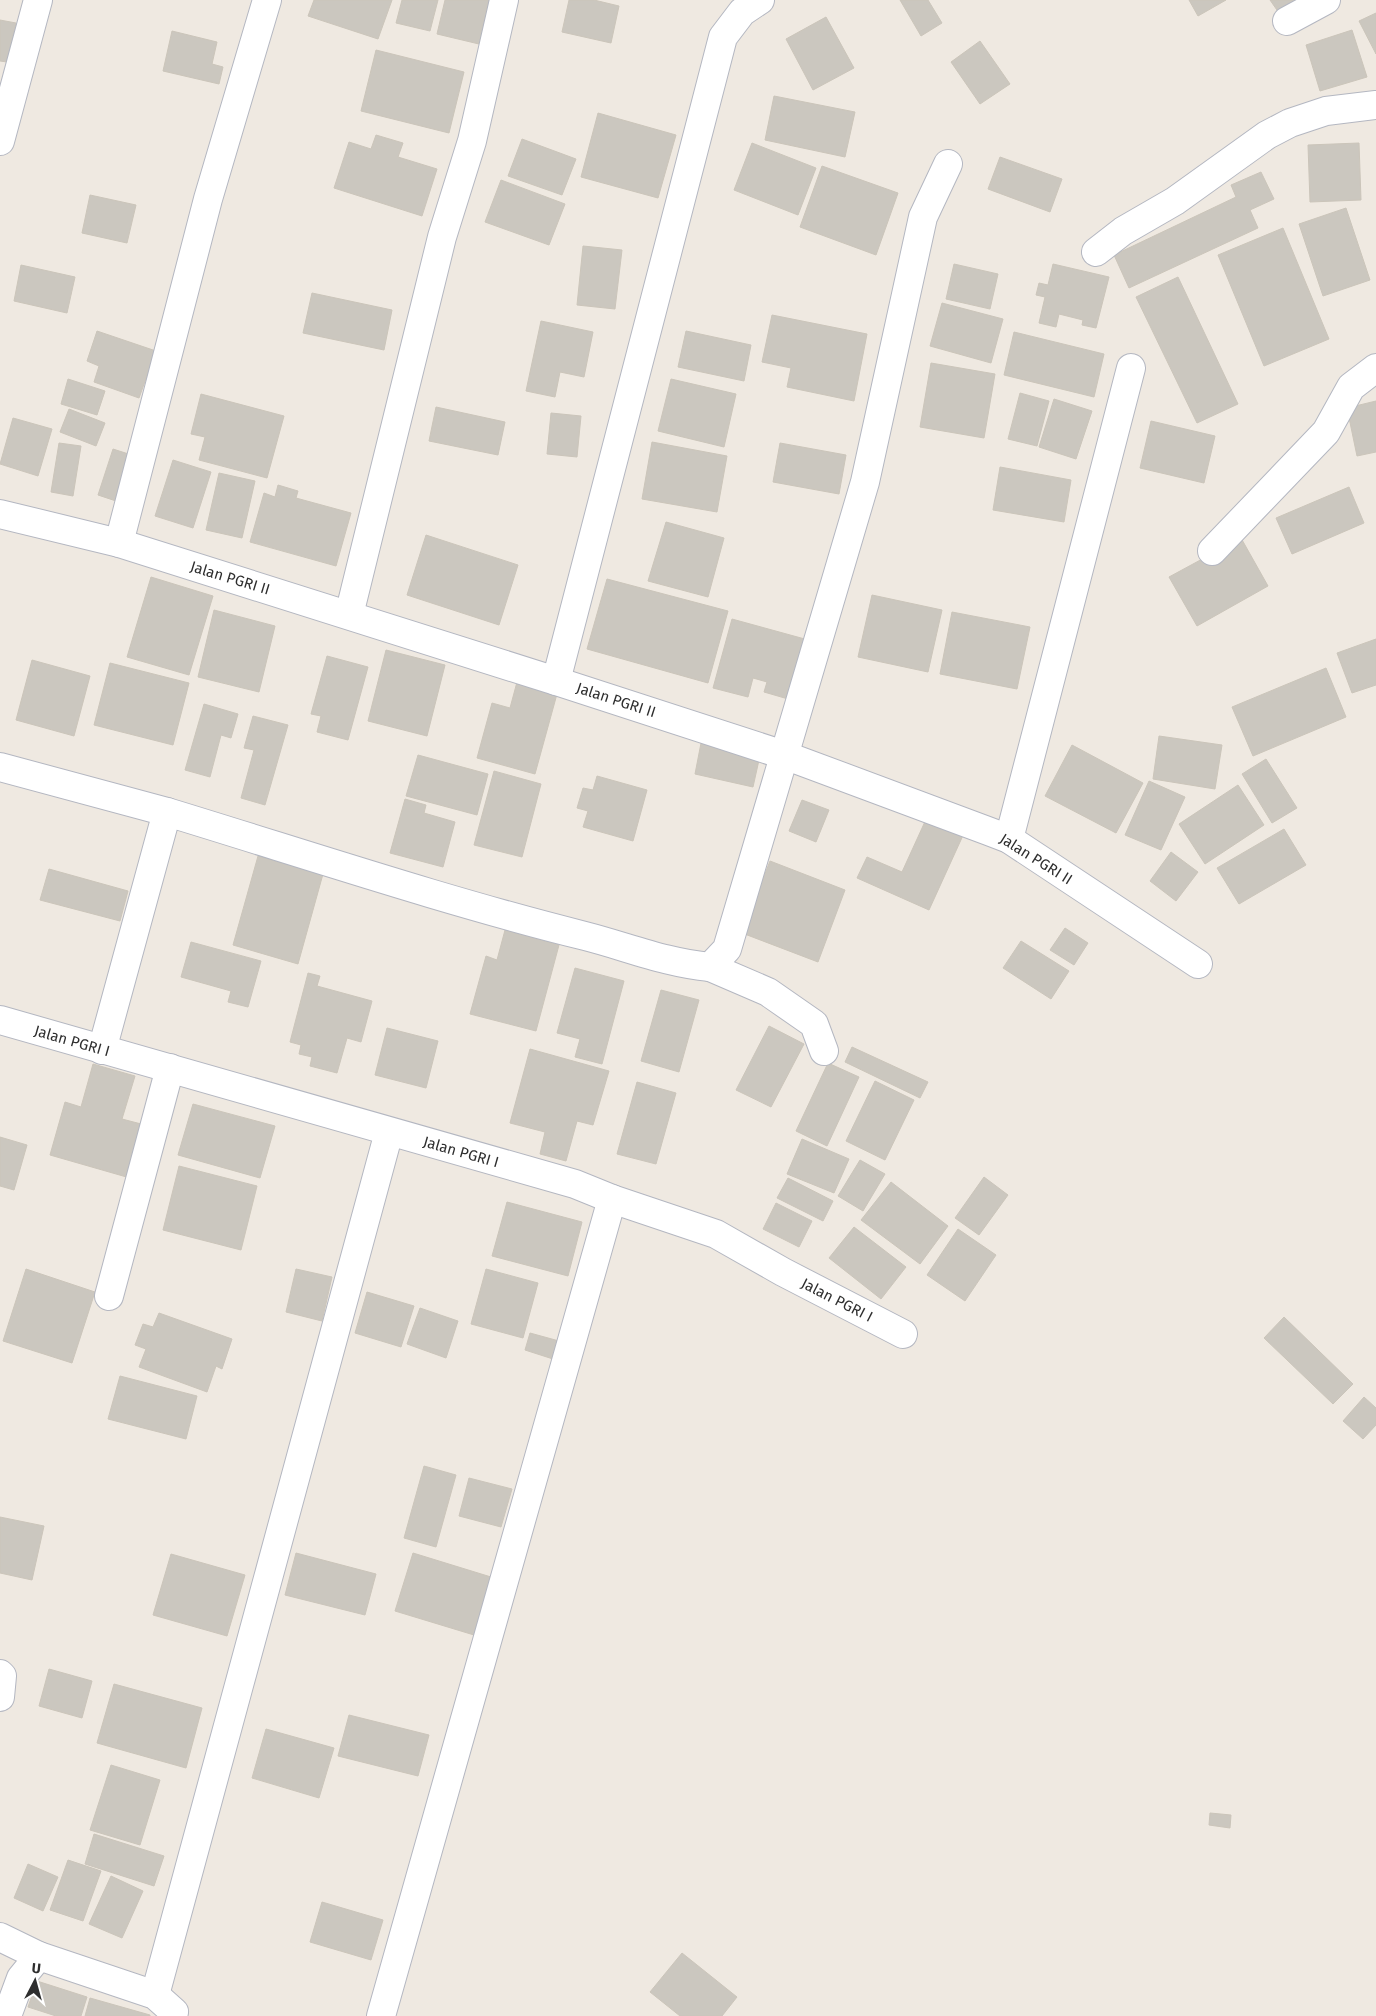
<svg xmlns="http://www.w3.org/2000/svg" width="1376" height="2016" font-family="'Fira Sans',sans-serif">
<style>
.building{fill:#cbc7bf;stroke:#cbc5ba}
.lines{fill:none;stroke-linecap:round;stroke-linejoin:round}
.minor-casing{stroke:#b4b7c1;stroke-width:30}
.minor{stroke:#fff;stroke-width:28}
.labels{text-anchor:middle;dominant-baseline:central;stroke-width:5;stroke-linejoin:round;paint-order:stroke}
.street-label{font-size:15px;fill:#2e2e2e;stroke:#fff}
</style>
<rect width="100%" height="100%" fill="#efe9e1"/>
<!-- building -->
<g class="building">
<path d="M314,0H392L378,39L308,16Z"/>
<path d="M402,0H438L430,31L396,23Z"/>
<path d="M445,0H489L479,44L437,34Z"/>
<path d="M569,0H594L619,6L611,43L562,32Z"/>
<path d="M900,0H928L942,23L921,36Z"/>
<path d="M1189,0H1226L1198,16Z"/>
<path d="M1270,0H1298L1279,13Z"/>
<path d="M1376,13V54L1359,21Z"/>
<path d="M826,17L854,68L813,90L786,39Z"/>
<path d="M0,20L16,23L7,62L0,61Z"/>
<path d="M1352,30L1367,77L1320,91L1306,45Z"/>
<path d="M172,31L217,42L212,64L223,67L219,84L163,71Z"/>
<path d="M980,41L1010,84L980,104L951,62Z"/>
<path d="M376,50L464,72L449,133L361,111Z"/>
<path d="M774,96L855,112L845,157L765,140Z"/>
<path d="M598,113L676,135L658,198L581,177Z"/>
<path d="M376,135L403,143L398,157L437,169L422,216L334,188L349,142L371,149Z"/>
<path d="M522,139L576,159L562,195L508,176Z"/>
<path d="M752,143L816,168L798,215L734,190Z"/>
<path d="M1359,143L1361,200L1310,202L1308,145Z"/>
<path d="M1000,157L1062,179L1050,212L988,189Z"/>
<path d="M822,166L898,193L876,255L800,227Z"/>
<path d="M1261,172L1274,199L1250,210L1258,228L1129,288L1114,255L1236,197L1231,185Z"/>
<path d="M501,180L565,204L549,245L485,222Z"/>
<path d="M90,195L136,205L127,243L82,233Z"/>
<path d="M1346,208L1370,280L1323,296L1299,224Z"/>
<path d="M1283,228L1329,339L1264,366L1218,255Z"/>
<path d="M583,246L622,250L615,309L577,305Z"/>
<path d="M954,264L998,274L990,309L946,299Z"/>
<path d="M1053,264L1109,277L1096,328L1082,325L1083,320L1059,314L1056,327L1039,323L1045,297L1036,295L1039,283L1048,285Z"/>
<path d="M21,265L75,277L67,313L14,301Z"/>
<path d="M1178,277L1238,404L1197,423L1136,297Z"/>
<path d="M312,293L392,310L384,350L303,333Z"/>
<path d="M942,303L1003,319L991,363L930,346Z"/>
<path d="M772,315L867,334L854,401L787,387L791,368L762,362Z"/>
<path d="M541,321L593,332L584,377L560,372L555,397L526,391Z"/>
<path d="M97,331L156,351L139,398L94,382L99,366L87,361Z"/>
<path d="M686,331L751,345L744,381L678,367Z"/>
<path d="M1014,332L1104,354L1094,397L1004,375Z"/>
<path d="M931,363L995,374L984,438L920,427Z"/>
<path d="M68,379L105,391L97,415L61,404Z"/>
<path d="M671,379L736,394L724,447L658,431Z"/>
<path d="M1020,393L1049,401L1037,446L1008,439Z"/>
<path d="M201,394L284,416L267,478L199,460L205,437L191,434Z"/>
<path d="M1054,399L1092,411L1076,459L1039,447Z"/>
<path d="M1376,401V452L1357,456L1347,408Z"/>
<path d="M436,407L505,422L498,455L429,441Z"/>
<path d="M69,409L105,423L96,446L60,432Z"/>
<path d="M551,413L581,416L577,457L547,454Z"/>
<path d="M13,418L52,429L38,476L0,464Z"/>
<path d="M1151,421L1215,436L1204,483L1140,468Z"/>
<path d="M652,442L727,456L717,512L642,499Z"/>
<path d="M59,443L81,446L73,496L51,492Z"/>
<path d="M780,443L846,455L839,494L773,482Z"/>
<path d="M113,449L141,458L125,504L98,495Z"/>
<path d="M173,460L211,472L193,528L155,516Z"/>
<path d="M1000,467L1071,480L1064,522L993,510Z"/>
<path d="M219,473L255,481L242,538L206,530Z"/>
<path d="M278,485L298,491L296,498L351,513L336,566L250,542L264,493L275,497Z"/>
<path d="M1349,487L1364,523L1292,554L1276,518Z"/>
<path d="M666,522L724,538L708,597L648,581Z"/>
<path d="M426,535L518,565L499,625L407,595Z"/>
<path d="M1241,538L1268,586L1197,626L1169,577Z"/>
<path d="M151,577L213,596L189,675L127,657Z"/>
<path d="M607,579L728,611L708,683L587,649Z"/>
<path d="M872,595L942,610L928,672L858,657Z"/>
<path d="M214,610L275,626L259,692L198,677Z"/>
<path d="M952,612L1030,627L1017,689L940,674Z"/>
<path d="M732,619L812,641L795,701L764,692L767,682L753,678L748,697L713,688Z"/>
<path d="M1376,639V685L1352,693L1337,653Z"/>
<path d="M386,650L445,665L427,736L368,721Z"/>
<path d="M327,656L368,667L348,740L317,732L321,716L311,714Z"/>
<path d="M32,660L90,676L74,736L16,720Z"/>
<path d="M110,663L189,683L173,745L94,725Z"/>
<path d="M1326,668L1346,717L1253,756L1232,707Z"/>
<path d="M517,682L557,694L535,774L477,758L492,703L510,708Z"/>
<path d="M204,704L238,714L231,738L221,735L210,777L185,770Z"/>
<path d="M253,716L288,725L265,805L241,798L254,750L244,748Z"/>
<path d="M1159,736L1222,745L1215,789L1153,779Z"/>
<path d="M702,738L761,751L753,787L695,774Z"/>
<path d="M1072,745L1143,783L1116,833L1045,796Z"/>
<path d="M418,755L488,774L477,815L406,796Z"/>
<path d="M1266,759L1297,808L1272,823L1242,774Z"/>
<path d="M494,771L541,784L522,857L474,845Z"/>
<path d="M597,776L647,790L633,841L583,827L588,811L577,808L583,788L593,790Z"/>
<path d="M1149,781L1185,797L1161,850L1125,835Z"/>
<path d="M1238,785L1264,825L1205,864L1179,824Z"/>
<path d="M405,799L426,805L424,813L455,822L443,867L390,853Z"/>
<path d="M802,800L829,810L816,842L789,831Z"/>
<path d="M928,815L965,831L929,910L857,878L867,857L902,872Z"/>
<path d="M1284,829L1306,865L1239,904L1217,868Z"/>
<path d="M1171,852L1198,872L1176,901L1150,881Z"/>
<path d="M258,856L323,874L298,964L233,945Z"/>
<path d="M770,861L845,890L818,962L742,933Z"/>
<path d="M49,869L128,891L120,921L40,900Z"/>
<path d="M1065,928L1088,943L1074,965L1050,950Z"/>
<path d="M505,930L559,945L536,1031L470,1014L486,956L497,960Z"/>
<path d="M1021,941L1069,971L1051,999L1003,968Z"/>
<path d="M191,942L261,961L248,1007L228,1002L231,991L181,977Z"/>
<path d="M575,968L624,981L602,1064L575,1057L580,1039L557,1033Z"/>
<path d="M308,973L320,976L317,986L372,1001L361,1042L347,1038L337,1073L310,1066L312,1057L299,1054L301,1045L290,1042Z"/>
<path d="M661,990L699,1000L679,1072L641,1061Z"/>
<path d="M769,1026L804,1044L771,1107L736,1090Z"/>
<path d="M387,1028L438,1041L426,1088L375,1075Z"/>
<path d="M852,1047L928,1082L920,1098L845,1062Z"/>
<path d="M530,1049L609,1071L593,1125L577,1121L566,1161L540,1154L545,1132L510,1123Z"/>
<path d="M828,1063L859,1077L827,1146L796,1131Z"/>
<path d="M93,1064L135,1076L122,1119L145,1125L130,1178L50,1155L65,1102L81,1107Z"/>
<path d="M875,1081L914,1100L885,1160L846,1141Z"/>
<path d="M637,1082L676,1093L656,1164L617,1154Z"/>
<path d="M193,1104L275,1126L260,1178L178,1155Z"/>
<path d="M0,1137L27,1145L14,1190L0,1186Z"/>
<path d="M802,1139L849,1159L834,1193L787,1174Z"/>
<path d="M860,1160L885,1174L863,1211L838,1196Z"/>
<path d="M179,1166L257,1186L241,1250L163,1230Z"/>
<path d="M984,1177L1008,1195L979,1235L955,1218Z"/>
<path d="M788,1178L833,1201L823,1221L777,1198Z"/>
<path d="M891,1182L948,1226L920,1264L861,1220Z"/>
<path d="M507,1202L582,1222L568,1276L492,1256Z"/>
<path d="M776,1203L812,1221L799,1247L763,1229Z"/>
<path d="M854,1227L906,1267L881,1299L829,1258Z"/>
<path d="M958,1229L996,1255L965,1301L927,1275Z"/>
<path d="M26,1269L95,1292L72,1363L3,1341Z"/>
<path d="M296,1269L332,1277L322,1321L286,1312Z"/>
<path d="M486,1269L538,1283L523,1338L471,1324Z"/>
<path d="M367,1292L414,1306L401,1347L355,1333Z"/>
<path d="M420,1308L458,1321L446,1358L407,1344Z"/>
<path d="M159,1313L232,1339L222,1369L216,1366L207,1392L139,1367L146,1349L135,1345L143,1324L153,1327Z"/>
<path d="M1284,1317L1353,1384L1333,1404L1264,1338Z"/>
<path d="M530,1333L559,1341L553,1359L525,1350Z"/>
<path d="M120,1376L197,1396L186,1439L108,1419Z"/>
<path d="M1364,1397L1376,1408V1425L1363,1439L1343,1421Z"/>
<path d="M424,1466L456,1475L436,1547L404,1538Z"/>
<path d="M469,1478L512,1489L501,1527L459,1516Z"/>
<path d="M0,1517L44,1526L32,1580L0,1573Z"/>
<path d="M296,1553L376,1574L365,1615L285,1595Z"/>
<path d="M413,1553L491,1577L474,1635L395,1611Z"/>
<path d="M171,1554L245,1575L227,1636L153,1615Z"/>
<path d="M49,1669L92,1681L82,1718L39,1706Z"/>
<path d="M114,1684L202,1708L186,1768L97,1743Z"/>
<path d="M349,1715L429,1735L418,1776L338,1756Z"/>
<path d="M266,1729L334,1748L319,1798L252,1778Z"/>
<path d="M111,1765L160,1780L140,1845L90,1830Z"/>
<path d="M1210,1813L1231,1815L1230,1828L1209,1825Z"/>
<path d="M94,1834L164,1856L154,1886L85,1864Z"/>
<path d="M68,1860L101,1871L83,1921L50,1910Z"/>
<path d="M28,1864L58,1877L43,1911L14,1898Z"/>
<path d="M111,1876L143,1891L122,1938L89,1924Z"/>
<path d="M322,1902L383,1920L371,1960L310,1942Z"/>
<path d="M682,1953L737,1997L722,2016H680L650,1992Z"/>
<path d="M37,1981L87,1997L81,2016H56L28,2007Z"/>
<path d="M90,1998L150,2015V2016H85Z"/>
</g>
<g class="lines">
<defs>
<g id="minor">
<path d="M1287,21L1326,0"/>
<path d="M0,141L38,0"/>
<path d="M1096,252L1123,231L1175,201L1267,135L1290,123L1326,111L1376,105"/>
<path d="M0,514L119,543L556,681L784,755L988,831L1009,839L1198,964"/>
<path d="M119,543L208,199L267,0"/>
<path d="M1212,551L1326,432L1351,387L1376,368"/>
<path d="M349,615L442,237L472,141L504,0"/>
<path d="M556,681L723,37L742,12L760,0"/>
<path d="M0,767L167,812"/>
<path d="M1009,839L1131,368"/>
<path d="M710,967L768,992L814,1024L824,1051"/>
<path d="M0,1020L575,1184L612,1199L716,1234L783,1272L903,1334"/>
<path d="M102,1050L167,812C305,854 445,901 585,936C628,947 666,963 710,967L727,949L865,482L923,217L948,164"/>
<path d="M109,1296L170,1068"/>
<path d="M0,1674L2,1676L0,1697"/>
<path d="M0,1937L39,1956"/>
<path d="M155,1995L389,1132"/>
<path d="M7,2016L21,1978L39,1956L155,1995L174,2012L173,2016"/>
<path d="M381,2016L612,1199"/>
</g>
</defs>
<!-- minor casing -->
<use href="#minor" class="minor-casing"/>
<!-- minor -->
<use href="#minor" class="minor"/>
</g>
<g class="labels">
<!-- street labels -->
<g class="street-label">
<text transform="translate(230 578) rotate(17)">Jalan PGRI II</text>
<text transform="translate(616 700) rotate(18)">Jalan PGRI II</text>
<text transform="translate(1036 859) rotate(32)">Jalan PGRI II</text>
<text transform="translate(72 1041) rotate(16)">Jalan PGRI I</text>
<text transform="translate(461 1152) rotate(16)">Jalan PGRI I</text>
<text transform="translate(837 1300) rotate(27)">Jalan PGRI I</text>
</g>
</g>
<!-- north arrow -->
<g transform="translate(35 1981) rotate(6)" stroke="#ffffff" stroke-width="4" paint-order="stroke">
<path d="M0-4L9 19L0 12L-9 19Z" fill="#2e2e2e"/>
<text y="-8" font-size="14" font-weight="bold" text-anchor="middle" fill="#2e2e2e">U</text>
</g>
</svg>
